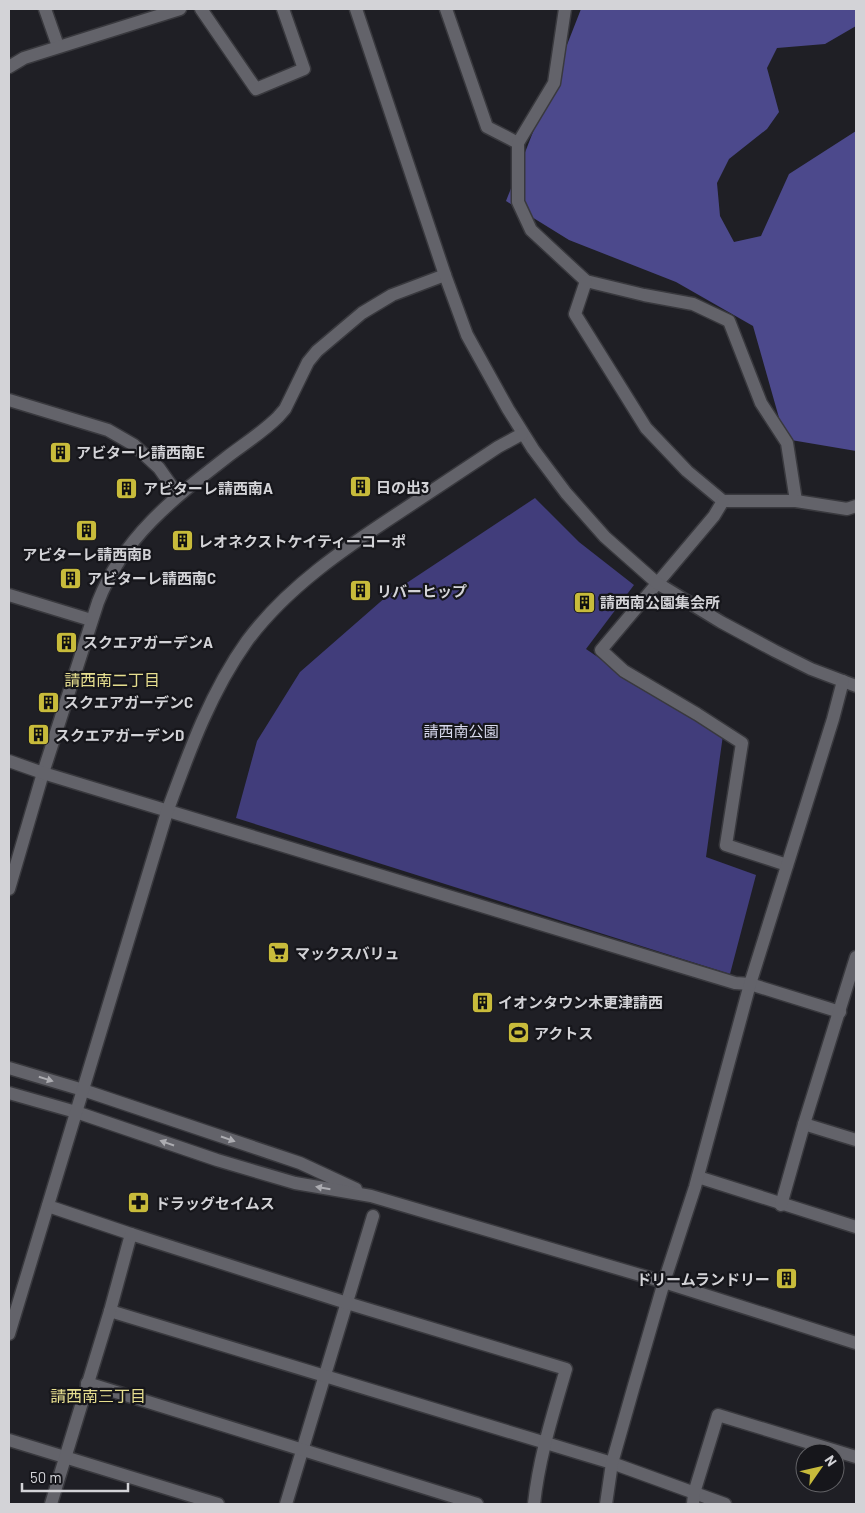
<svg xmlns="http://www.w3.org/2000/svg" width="865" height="1513" font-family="Barlow,'Noto Sans JP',sans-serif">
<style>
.green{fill:#413d7b}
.forest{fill:#4c498c}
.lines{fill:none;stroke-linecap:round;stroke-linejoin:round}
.pedestrian-casing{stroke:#39393e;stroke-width:15}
.minor-casing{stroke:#39393e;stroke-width:15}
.tertiary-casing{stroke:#39393e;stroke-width:15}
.pedestrian{stroke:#63636a;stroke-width:12}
.minor{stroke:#63636a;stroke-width:12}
.tertiary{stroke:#63636a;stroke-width:12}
.oneway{fill:#acacb1}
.labels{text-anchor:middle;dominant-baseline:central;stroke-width:4.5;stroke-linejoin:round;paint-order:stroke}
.poi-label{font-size:15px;font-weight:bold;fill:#d3d3d7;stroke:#16161b;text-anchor:start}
.park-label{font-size:15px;fill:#d8d9ed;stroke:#16161b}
.neighbourhood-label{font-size:16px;fill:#e6de8f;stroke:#16161b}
</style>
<rect width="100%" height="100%" fill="#1f1f25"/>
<!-- green -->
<path class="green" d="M535,498L579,542L634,585L586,649L652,694L723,735L706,857L756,875L730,974L236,818L257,741L300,672L387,596Z"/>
<!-- forest -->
<path class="forest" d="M581,9H856V26L825,44L777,48L767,68L779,112L767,129L729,159L717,183L720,216L734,242L761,236L789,174L856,131V451L785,439L753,326L676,282L569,240L506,201Z"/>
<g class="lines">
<defs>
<path id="pedestrian" d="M286,1504L373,1216"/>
<g id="minor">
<path d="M45,9L58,46"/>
<path d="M201,9L256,89L304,69L283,9"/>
<path d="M446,9L487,127L518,143"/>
<path d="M565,9L554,83L518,143V202L531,230L586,281L644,295L693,304L729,321L761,403L787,443L796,501"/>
<path d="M9,67L24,58L180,9"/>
<path d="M586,281L575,314L646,428L687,471L723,501H796L847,509L856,506"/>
<path d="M9,400L108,430L134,445L159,468L178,495"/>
<path d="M723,501L714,516L601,650L624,671L697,714L742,743L726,845L787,865"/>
<path d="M9,595L91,620"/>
<path d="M9,889L43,773L98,602C123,537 174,498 227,457C244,444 263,432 278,417L285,409L308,362L317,351L362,313L392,295L445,275"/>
<path d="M750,984L840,1012"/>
<path d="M804,1124L856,1140"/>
<path d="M698,1177L856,1227"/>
<path d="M781,1205L804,1124L856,957"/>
<path d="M48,1206L131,1234"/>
<path d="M110,1311L612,1463L725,1504"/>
<path d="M87,1383L477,1504"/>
<path d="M9,1440L218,1504"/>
<path d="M51,1504L110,1311L131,1234L347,1303L566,1369C553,1414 539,1457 534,1504"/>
<path d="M693,1504L694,1493L718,1415L856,1457"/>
</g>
<g id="tertiary">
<path d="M356,9L445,275L467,335L508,409L533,449L566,493L605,537L657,583L721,622L775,651L811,669L856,686"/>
<path d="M9,761L43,773C273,844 504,912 735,983L750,984"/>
<path d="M9,1068L83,1090L300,1163L356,1189"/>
<path d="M9,1093L76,1112L217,1160L295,1183L371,1196L664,1282L856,1343"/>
<path d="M9,1334L167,812C189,752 210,693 247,641C287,587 345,548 400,512C433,490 465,469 498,447L522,434"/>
<path d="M606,1504L612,1463L633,1389L664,1282L695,1187L750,984L833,719L843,681"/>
</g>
</defs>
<!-- pedestrian casing -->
<use href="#pedestrian" class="pedestrian-casing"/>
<!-- minor casing -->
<use href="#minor" class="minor-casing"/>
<!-- tertiary casing -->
<use href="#tertiary" class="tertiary-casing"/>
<!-- pedestrian -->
<use href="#pedestrian" class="pedestrian"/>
<!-- minor -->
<use href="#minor" class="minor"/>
<!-- tertiary -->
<use href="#tertiary" class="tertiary"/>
</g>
<!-- one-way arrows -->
<defs><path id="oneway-solid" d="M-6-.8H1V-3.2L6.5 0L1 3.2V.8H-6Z" transform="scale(1.25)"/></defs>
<g class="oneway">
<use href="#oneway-solid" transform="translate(46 1079) rotate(17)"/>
<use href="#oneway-solid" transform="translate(228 1139) rotate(19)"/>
<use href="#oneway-solid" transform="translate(167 1143) rotate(-161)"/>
<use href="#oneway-solid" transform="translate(323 1188) rotate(-170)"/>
</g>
<!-- icons -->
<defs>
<symbol id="building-square" viewBox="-11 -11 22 22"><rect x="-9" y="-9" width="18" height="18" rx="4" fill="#c8bb3b" stroke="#16161b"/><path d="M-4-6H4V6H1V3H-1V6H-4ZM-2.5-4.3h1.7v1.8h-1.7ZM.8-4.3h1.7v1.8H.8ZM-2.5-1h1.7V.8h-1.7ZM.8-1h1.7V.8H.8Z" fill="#111"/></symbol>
<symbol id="supermarket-square" viewBox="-11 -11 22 22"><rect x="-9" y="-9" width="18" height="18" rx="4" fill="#c8bb3b" stroke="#16161b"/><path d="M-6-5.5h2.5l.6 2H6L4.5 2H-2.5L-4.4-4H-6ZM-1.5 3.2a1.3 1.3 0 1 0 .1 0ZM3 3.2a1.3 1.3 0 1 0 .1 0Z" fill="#111"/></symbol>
<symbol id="stadium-square" viewBox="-11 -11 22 22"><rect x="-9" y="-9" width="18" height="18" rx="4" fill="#c8bb3b" stroke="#16161b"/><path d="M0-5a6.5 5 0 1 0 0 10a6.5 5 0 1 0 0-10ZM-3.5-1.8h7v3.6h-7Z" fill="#111"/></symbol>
<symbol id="pharmacy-square" viewBox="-11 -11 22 22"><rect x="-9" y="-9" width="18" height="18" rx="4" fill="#c8bb3b" stroke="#16161b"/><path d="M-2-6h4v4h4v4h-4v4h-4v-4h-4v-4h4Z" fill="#111"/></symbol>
</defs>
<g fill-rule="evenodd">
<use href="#building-square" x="48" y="440" width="25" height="25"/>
<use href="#building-square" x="348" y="474" width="25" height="25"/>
<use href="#building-square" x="114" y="476" width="25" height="25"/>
<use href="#building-square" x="74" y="518" width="25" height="25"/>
<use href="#building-square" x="170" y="528" width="25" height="25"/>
<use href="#building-square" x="58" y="566" width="25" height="25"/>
<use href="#building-square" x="348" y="578" width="25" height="25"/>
<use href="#building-square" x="572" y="590" width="25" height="25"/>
<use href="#building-square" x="54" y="630" width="25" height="25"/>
<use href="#building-square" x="36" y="690" width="25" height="25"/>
<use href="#building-square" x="26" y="722" width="25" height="25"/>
<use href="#supermarket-square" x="266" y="940" width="25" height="25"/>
<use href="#building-square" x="470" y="990" width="25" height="25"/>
<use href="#stadium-square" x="506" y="1020" width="25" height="25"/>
<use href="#pharmacy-square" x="126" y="1190" width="25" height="25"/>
<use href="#building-square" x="774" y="1266" width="25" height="25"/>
</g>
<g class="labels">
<!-- poi labels -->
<g class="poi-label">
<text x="76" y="452">アビターレ請西南E</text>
<text x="376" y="487">日の出3</text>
<text x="143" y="488">アビターレ請西南A</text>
<text x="198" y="541">レオネクストケイティーコーポ</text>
<text x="87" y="554" text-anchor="middle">アビターレ請西南B</text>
<text x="87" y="578">アビターレ請西南C</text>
<text x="377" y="591">リバーヒップ</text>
<text x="600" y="602">請西南公園集会所</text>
<text x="83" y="642">スクエアガーデンA</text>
<text x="64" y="702">スクエアガーデンC</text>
<text x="55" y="735">スクエアガーデンD</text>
<text x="295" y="953">マックスバリュ</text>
<text x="498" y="1002">イオンタウン木更津請西</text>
<text x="534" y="1033">アクトス</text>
<text x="155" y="1203">ドラッグセイムス</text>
<text x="770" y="1279" text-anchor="end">ドリームランドリー</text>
</g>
<!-- park labels -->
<g class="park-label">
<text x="461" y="731">請西南公園</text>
</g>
<!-- neighbourhood labels -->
<g class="neighbourhood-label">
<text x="112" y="679">請西南二丁目</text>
<text x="98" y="1395">請西南三丁目</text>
</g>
</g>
<!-- border -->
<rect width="865" height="1513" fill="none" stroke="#d3d3d7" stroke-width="20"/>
<!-- north arrow -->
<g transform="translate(820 1468) rotate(56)"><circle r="24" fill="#16161b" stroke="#626266"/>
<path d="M0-4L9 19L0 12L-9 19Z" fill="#c8bb3b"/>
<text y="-8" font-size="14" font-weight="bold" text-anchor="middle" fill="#d3d3d7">N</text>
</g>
<!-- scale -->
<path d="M22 1483v8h106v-8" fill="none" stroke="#d3d3d7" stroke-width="2.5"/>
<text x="30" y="1483" font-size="15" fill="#d3d3d7" stroke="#16161b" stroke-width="4" paint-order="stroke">50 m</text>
</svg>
